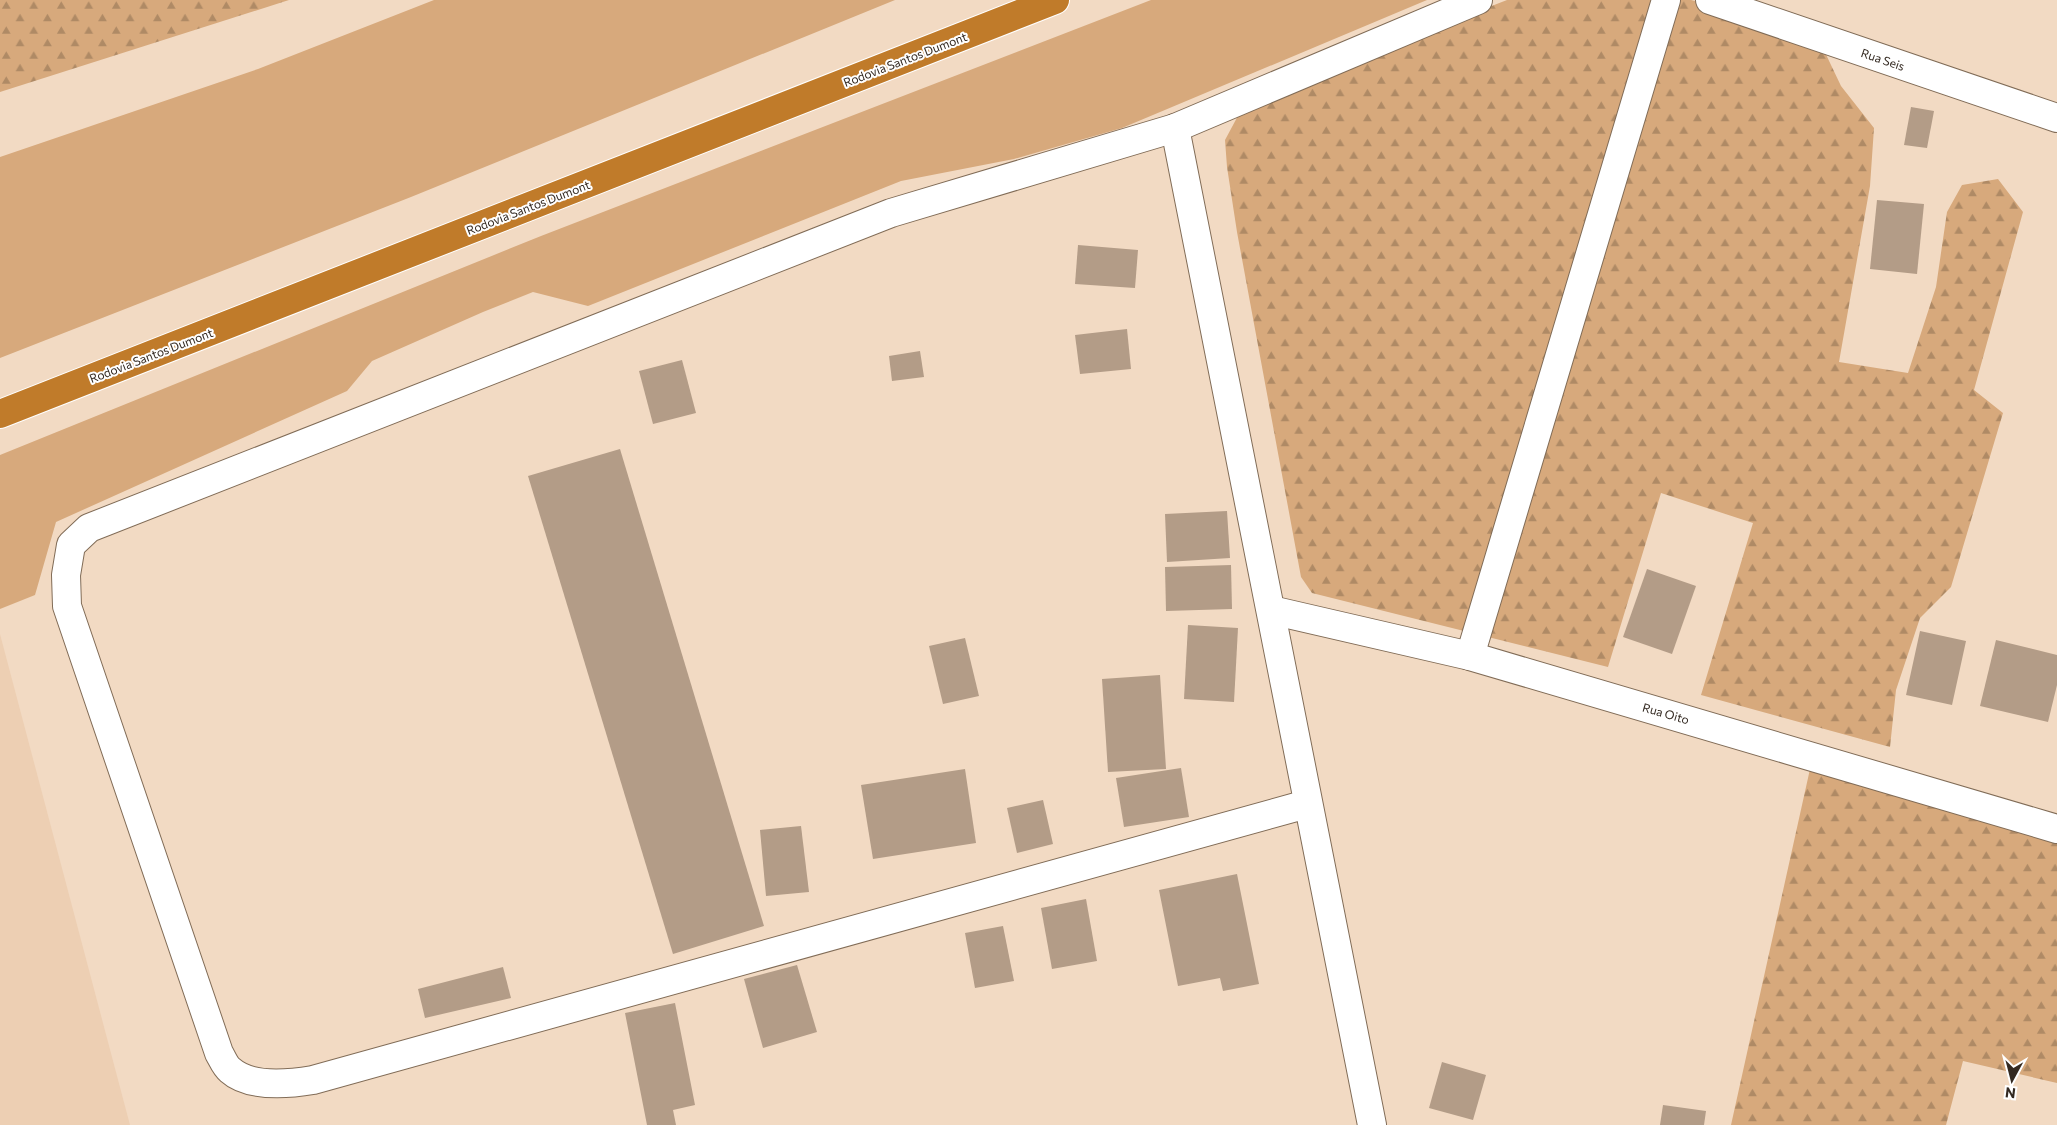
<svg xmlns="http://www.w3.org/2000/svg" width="2057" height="1125" font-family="Commissioner,sans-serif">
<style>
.built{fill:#edcfb3}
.green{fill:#d7a97c}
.forest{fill:url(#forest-firs)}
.building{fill:#b39c87}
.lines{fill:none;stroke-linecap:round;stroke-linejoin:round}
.street-casing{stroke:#816c57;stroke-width:30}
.highway-casing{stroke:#fff;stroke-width:30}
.street{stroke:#fff;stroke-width:28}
.highway{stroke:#c07b2a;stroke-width:28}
.labels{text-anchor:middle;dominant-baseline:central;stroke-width:4;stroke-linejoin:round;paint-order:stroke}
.street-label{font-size:12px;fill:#332921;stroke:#fff}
</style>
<defs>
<pattern id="forest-firs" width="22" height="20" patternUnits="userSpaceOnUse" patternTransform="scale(1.25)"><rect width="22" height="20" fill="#d7a97c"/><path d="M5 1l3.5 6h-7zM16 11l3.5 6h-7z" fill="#af8a65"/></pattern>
</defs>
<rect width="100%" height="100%" fill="#f2dac3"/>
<!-- built -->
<path class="built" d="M0,634L130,1125H0Z"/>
<!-- green -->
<g class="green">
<path d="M434,0H895L411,197L0,358V157L258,69Z"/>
<path d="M1151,0H1427L1122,128L1014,159L901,181L588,306L533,292L483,312L372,361L347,391L56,522L35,595L0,609V455L541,236Z"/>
</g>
<!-- forest -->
<g class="forest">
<path d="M0,0H289L0,92Z"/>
<path d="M1507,0H1691L1730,10L1821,44L1841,86L1874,128L1870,186L1839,362L1908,373L1936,287L1947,212L1962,185L1998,179L2023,212L1974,390L2003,413L1951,587L1920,618L1896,690L1890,747L1701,695L1753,523L1661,493L1608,667L1312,593L1301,577L1237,232L1227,167L1225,140L1240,112L1276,90Z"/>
<path d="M1810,769L2057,838V1083L1963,1061L1946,1125H1731Z"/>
</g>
<!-- building -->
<g class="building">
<path d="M1911,107L1934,111L1927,148L1904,145Z"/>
<path d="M1877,200L1924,204L1917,274L1870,269Z"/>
<path d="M1078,245L1138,250L1135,288L1075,284Z"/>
<path d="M1127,329L1131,369L1080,374L1075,335Z"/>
<path d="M920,351L924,377L892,381L889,356Z"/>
<path d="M682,360L696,413L653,424L639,371Z"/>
<path d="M620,449L764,926L673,954L528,476Z"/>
<path d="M1227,511L1230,558L1167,562L1165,514Z"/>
<path d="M1231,565L1232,609L1166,611L1165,567Z"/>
<path d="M1647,569L1696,586L1672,654L1623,637Z"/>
<path d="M1188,625L1238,628L1234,702L1184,699Z"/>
<path d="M1920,631L1966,641L1952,705L1906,695Z"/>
<path d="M965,638L979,696L943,704L929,646Z"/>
<path d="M1996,640L2057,655V685L2048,722L1980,706Z"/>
<path d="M1160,675L1166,769L1108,772L1102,679Z"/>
<path d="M1181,768L1189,817L1124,827L1116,778Z"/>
<path d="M965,769L976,843L873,859L861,785Z"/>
<path d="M1043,800L1053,844L1017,853L1007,808Z"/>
<path d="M801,826L809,892L766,896L760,830Z"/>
<path d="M1237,874L1259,984L1223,991L1220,978L1178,986L1159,890Z"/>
<path d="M1086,899L1097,961L1052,969L1041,908Z"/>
<path d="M1003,926L1014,981L975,988L965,933Z"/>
<path d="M797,965L817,1032L763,1048L744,979Z"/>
<path d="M503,967L511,998L425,1018L418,989Z"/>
<path d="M675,1003L695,1105L673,1110L676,1125H647L625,1013Z"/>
<path d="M1442,1062L1486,1075L1473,1120L1429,1108Z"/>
<path d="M1663,1105L1706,1111L1704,1125H1660Z"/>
</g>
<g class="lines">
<defs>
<g id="street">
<path d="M1710,0L2057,118"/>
<path d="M1175,128L1372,1125"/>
<path d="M1271,610L1470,656L2057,829"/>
<path d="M1470,656L1666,0"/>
<path d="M1307,804L313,1080C289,1084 250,1088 230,1070C225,1066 222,1058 219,1053L67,606L66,575L71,545L89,528L891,213L1175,128L1478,0"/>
</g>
<path id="highway" d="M0,414L1055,0"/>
</defs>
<!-- street casing -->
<use href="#street" class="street-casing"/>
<!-- highway casing -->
<use href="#highway" class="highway-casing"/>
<!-- street -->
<use href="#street" class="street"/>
<!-- highway -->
<use href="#highway" class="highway"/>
</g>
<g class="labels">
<!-- street labels -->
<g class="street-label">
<text transform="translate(905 59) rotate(-21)">Rodovia Santos Dumont</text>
<text transform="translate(1883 59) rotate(19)">Rua Seis</text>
<text transform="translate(528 207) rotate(-21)">Rodovia Santos Dumont</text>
<text transform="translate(151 355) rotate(-21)">Rodovia Santos Dumont</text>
<text transform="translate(1666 713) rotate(16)">Rua Oito</text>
</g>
</g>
<!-- north arrow -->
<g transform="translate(2012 1080) rotate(187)" stroke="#ffffff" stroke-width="4" paint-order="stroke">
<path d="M0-4L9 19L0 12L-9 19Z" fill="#332921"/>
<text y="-8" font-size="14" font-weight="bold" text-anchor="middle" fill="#332921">N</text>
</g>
</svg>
